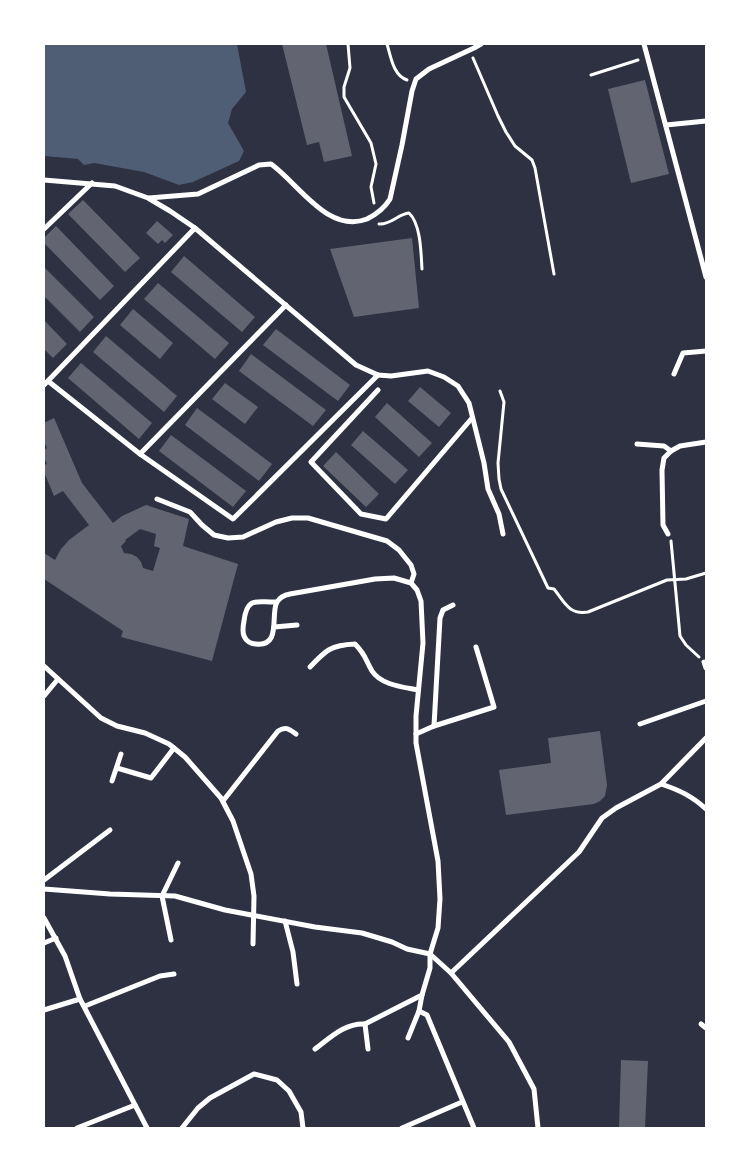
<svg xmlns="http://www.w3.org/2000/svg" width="750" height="1172" font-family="Signika,sans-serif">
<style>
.water{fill:#4f5d75}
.building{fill:#626471;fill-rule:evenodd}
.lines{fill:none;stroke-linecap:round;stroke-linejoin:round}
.path{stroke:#fff;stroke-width:3}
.minor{stroke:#fff;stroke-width:5}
</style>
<rect width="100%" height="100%" fill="#2d3142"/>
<!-- water -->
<path class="water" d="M44,44H237L246,92L232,109L228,123L244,151L239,161L193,182L179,185L144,172L94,163L84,165L78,159L44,156Z"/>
<!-- building -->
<g class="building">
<path d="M282,44H326L352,156L324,162L319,142L307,145Z"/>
<path d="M645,80L669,174L631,183L608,89Z"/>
<path d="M83,200L140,258L125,272L68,214Z"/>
<path d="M157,221L173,235L165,243L162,240L158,244L146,233Z"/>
<path d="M56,226L114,286L100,300L44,243V238Z"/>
<path d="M412,238L419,308L354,317L330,249Z"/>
<path d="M184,256L255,317L242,332L171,272Z"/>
<path d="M44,267L94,317L80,332L44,296Z"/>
<path d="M158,283L229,343L215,359L144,299Z"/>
<path d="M133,309L173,343L160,359L120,325Z"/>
<path d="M44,320L67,344L53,358L44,349Z"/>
<path d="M276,329L350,385L338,401L263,345Z"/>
<path d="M106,336L177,396L164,412L93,352Z"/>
<path d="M251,354L326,410L313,426L239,371Z"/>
<path d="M81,363L152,423L139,439L68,378Z"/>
<path d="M225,383L258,407L245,424L212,399Z"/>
<path d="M420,387L451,413L439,427L408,401Z"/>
<path d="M387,403L432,443L419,457L375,417Z"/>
<path d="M197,408L272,464L259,481L185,425Z"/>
<path d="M54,418L82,483L113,523L122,516L146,505L189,519L183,546L238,564L212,661L121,637L123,631L44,579V553L55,560L61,549L69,540L89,525L63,491L54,496L44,472V465L47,464L44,457V450L47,448L44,441V423ZM140,529L156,534L154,546L160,548L153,571L143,568L141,562L137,557L131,554L124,553L121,546L126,541L125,540Z"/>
<path d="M363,431L408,470L395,484L351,445Z"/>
<path d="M171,435L246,491L233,507L159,451Z"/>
<path d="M336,452L379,494L366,507L323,466Z"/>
<path d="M600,731L607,785L605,796L600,801L594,804L506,815L499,770L551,763L548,738Z"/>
<path d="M621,1060L648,1061L645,1128H619Z"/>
</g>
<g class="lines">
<!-- path -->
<g class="path">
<path d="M348,44L350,68L344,87V97L371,143L376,164L371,187L374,203"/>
<path d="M387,44C391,57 393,75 407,80"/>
<path d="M473,58L498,116L506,132L515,146L532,160L535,168L554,274"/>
<path d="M591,75L638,60"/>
<path d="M379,224C391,225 398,214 409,213C421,224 421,254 422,269"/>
<path d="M500,391L504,402L498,463L499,479L501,489L548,588L554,589C565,603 569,615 588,612L667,580L686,579L706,573"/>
<path d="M671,541L680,636L686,645L699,657"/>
</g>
<!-- minor -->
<g class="minor">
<path d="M644,44L706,277"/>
<path d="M666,125L706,121"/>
<path d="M44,180L115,186L148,198L170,211L195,228L356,365L378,375L391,376L428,371L444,377L458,386L469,403L484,463L488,489L499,514L503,534"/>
<path d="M149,198L198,194L259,165L271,164C299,184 328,234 367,219C377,214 384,209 390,199L402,145L412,91L416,79L429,69L474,48L481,44"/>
<path d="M44,229L92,183"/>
<path d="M674,374L683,353L706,351"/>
<path d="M48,381L140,454L233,519L378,375"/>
<path d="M44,385L195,228"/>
<path d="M378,390L311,462L361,514L386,519L472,418"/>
<path d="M637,444L664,446L671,451"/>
<path d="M140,454L286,305"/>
<path d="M157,499L190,512L202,525L214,535L228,538L243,537L276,522L292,518H308L387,541L399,550L411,565L414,574L411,583"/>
<path d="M668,534L663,525L662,470L664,458L671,451L680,446L706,442"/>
<path d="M277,602C258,603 247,595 244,621C243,626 242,631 244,636C246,641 251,644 256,644C282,647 270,614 277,602C280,597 285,595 290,594L375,579L394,578L411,583L417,590L421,601L423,643L416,716V743L438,861L440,899L438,928L430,954V968L422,995L365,1024C344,1023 330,1038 315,1049"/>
<path d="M274,627L297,625"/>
<path d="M704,662L706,668"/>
<path d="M44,666L101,718L117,726L145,733L169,744L185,757L221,798L233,821L251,874L254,896L253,944"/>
<path d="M310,667C326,650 331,645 355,644C366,655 365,659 372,671C381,685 403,687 418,690"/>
<path d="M44,696L58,679"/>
<path d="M640,724L706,701"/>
<path d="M434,726L440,618L443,610L453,605"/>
<path d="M416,734L434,726L494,707L476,647"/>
<path d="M117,768L151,778L174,748"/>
<path d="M112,781L121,754"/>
<path d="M661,784C679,790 692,796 706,809"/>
<path d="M223,801L278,731C286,726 289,729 296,734"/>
<path d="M44,880L110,830"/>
<path d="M44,889L110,894L175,896L225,910L315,927L362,933L392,942L407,949L430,954L451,973L509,1042L534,1089L538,1128"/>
<path d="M44,918L65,956L80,999L147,1128"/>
<path d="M285,921L293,952L297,984"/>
<path d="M171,940L162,896L178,863"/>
<path d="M44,943L56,938"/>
<path d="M451,973L579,852L602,818L616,808L661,784L706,738"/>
<path d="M85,1006L160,976L174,974"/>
<path d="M44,1010L80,999"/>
<path d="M419,1011L427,1015L474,1128"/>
<path d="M365,1024L368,1049"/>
<path d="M701,1024L706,1028"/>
<path d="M408,1038L419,1011L422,995"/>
<path d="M77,1128L135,1105"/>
<path d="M182,1128L198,1108L210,1098L254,1074L277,1080L289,1091L301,1112L303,1128"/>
<path d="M402,1128L462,1102"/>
</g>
</g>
<!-- border -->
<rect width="750" height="1172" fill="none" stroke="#ffffff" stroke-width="90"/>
</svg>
